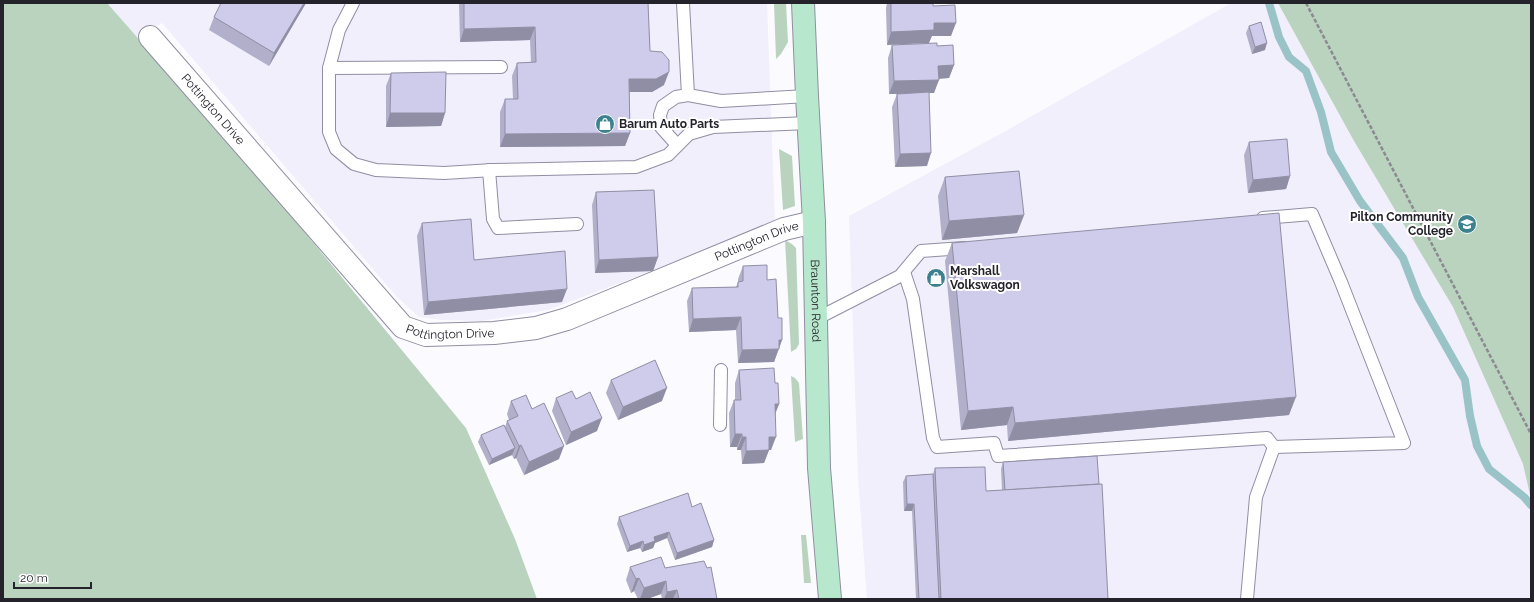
<svg xmlns="http://www.w3.org/2000/svg" width="1534" height="602" font-family="Raleway,sans-serif">
<style>
.built{fill:#f0effb}
.green{fill:#bad3bf}
.lines{fill:none;stroke-linecap:round;stroke-linejoin:round}
.stream{stroke:#99c3c7;stroke-width:8}
.lane-casing{stroke:#908ea2;stroke-width:14}
.street-casing{stroke:#908ea2;stroke-width:24}
.secondary-casing{stroke:#908ea2;stroke-width:24}
.path{stroke:#8b8a90;stroke-width:2.5;stroke-dasharray:4 2;stroke-linecap:butt}
.lane{stroke:#fff;stroke-width:12}
.street{stroke:#fff;stroke-width:22}
.secondary{stroke:#b7e8cd;stroke-width:22}
.wall{fill:#b1afca}
.shaded-wall{fill:#908ea4}
.building{fill:#cecbeb;stroke:#908ea4}
.labels{text-anchor:middle;dominant-baseline:central;stroke-width:4;stroke-linejoin:round;paint-order:stroke}
.street-label{font-size:12px;fill:#24232b;stroke:#fff}
.poi-label{font-size:12px;font-weight:bold;fill:#24232b;stroke:#fff;text-anchor:start}
</style>
<rect width="100%" height="100%" fill="#fbfbff"/>
<!-- built -->
<g class="built">
<path d="M107,3H767L775,224L548,310L481,321L441,320L419,317L397,297L162,23L137,37Z"/>
<path d="M1231,3H1531V599H867L858,478L849,216L1002,133Z"/>
</g>
<!-- green -->
<g class="green">
<path d="M3,3H107L242,156L466,428L515,539L537,599H3Z"/>
<path d="M774,3H786L788,42L781,54L776,59Z"/>
<path d="M1278,3H1531V499L1523,464L1453,307L1354,141Z"/>
<path d="M779,149L792,156L795,206L783,210Z"/>
<path d="M785,240L792,244L796,248L799,344L796,349L791,352Z"/>
<path d="M791,376L795,378L799,383L803,439L795,442Z"/>
<path d="M801,535H806L811,583H804Z"/>
</g>
<g class="lines">
<!-- stream -->
<path class="stream" d="M1269,3L1279,37L1289,57L1306,71L1321,112L1331,152L1360,201L1403,258L1418,297L1465,380L1470,416L1477,446L1489,469L1524,497L1531,505"/>
<defs>
<g id="lane">
<path d="M353,3L339,30L329,68V132L336,149L354,164L376,170L444,173L493,170L636,167L668,155L689,134L713,127L808,123"/>
<path d="M683,3L688,95"/>
<path d="M329,68L501,67"/>
<path d="M677,145L661,127L660,115L663,106L676,97L688,95L721,101L807,96"/>
<path d="M489,170L493,219L498,228L577,224"/>
<path d="M1263,218L1312,214L1341,282L1404,443L1274,447"/>
<path d="M904,272L913,299L933,438L937,447L994,443L998,456L1267,438L1274,447"/>
<path d="M816,319L900,276L921,251L964,248"/>
<path d="M720,425L721,370"/>
<path d="M1247,599L1256,497L1274,447"/>
</g>
<g id="street">
<path id="s1" d="M150,37L403,327L426,335L494,333L536,328L567,319L784,229L814,222"/>
</g>
<g id="secondary">
<path id="s2" d="M803,3L807,96L814,222L819,468L830,599"/>
</g>
</defs>
<!-- lane casing -->
<use href="#lane" class="lane-casing"/>
<!-- street casing -->
<use href="#street" class="street-casing"/>
<!-- secondary casing -->
<use href="#secondary" class="secondary-casing"/>
<!-- path -->
<path class="path" d="M1306,3L1531,434"/>
<!-- lane -->
<use href="#lane" class="lane"/>
<!-- street -->
<use href="#street" class="street"/>
<!-- secondary -->
<use href="#secondary" class="secondary"/>
</g>
<!-- wall -->
<g class="wall">
<path d="M306,3L269,66L209,30L214,17Z"/>
<path d="M459,3H648L650,51L664,85L652,92H629L630,133L625,146L500,147V112L505,99H513L512,76L517,63L531,62L530,40L460,42Z"/>
<path d="M887,3H933V6L951,36H932L887,45L886,8Z"/>
<path d="M1249,26L1265,50L1252,54L1246,33Z"/>
<path d="M892,45L937,46L954,65L949,78L938,79L934,93H929L927,166L895,167L892,107L897,94H889L888,58Z"/>
<path d="M391,73L445,113L441,126L386,127V86Z"/>
<path d="M1249,142L1290,176L1286,189L1248,193L1244,155Z"/>
<path d="M945,177L1024,215L1017,233L942,240L938,196Z"/>
<path d="M596,192L658,257L653,271L595,273L592,205Z"/>
<path d="M422,223L474,260L562,302L424,315L417,236Z"/>
<path d="M952,243L1289,415L1008,441L1007,425L961,430L945,261Z"/>
<path d="M743,266L767,280L778,318L782,340L774,362L738,363L736,330L689,332L687,301L692,288L736,287L738,282V279Z"/>
<path d="M739,370L775,383L779,404L775,414L771,450H769L764,463L742,464L741,450H737V447H730L729,413L734,400H735V383Z"/>
<path d="M611,380L662,401L618,420L606,393Z"/>
<path d="M556,398L576,399L597,431L566,445L552,411Z"/>
<path d="M511,401L532,409L559,459L524,475L516,458L514,459L512,455L489,465L478,442L481,435L505,427L507,421L509,420L507,414Z"/>
<path d="M1003,462L1108,599H916L912,511H904L903,482L906,476L933,474L935,468L986,491L1002,490L1001,469Z"/>
<path d="M692,507L714,540L712,547L675,560L667,538L655,543L653,548L642,552L640,548L627,552L617,524L619,517Z"/>
<path d="M630,567L665,568L717,599H662L661,594L647,599H638L634,591L631,593L626,580Z"/>
</g>
<!-- shaded-wall -->
<g class="shaded-wall">
<path d="M304,3H306L269,66L274,53Z"/>
<path d="M934,23H956L951,36H932L929,43L887,45L891,32Z"/>
<path d="M535,27L530,40L460,42L464,29Z"/>
<path d="M1267,43L1265,50L1252,54L1255,47Z"/>
<path d="M954,65L949,78L933,79L938,66Z"/>
<path d="M669,72L664,85L652,92H624L629,79Z"/>
<path d="M939,80L934,93L889,94L894,81Z"/>
<path d="M390,113H445L441,126L386,127Z"/>
<path d="M630,133L625,146L500,147L505,134Z"/>
<path d="M931,153L927,166L895,167L900,154Z"/>
<path d="M1290,176L1286,189L1248,193L1253,180Z"/>
<path d="M1024,215L1017,233L942,240L949,221Z"/>
<path d="M658,257L653,271L595,273L599,260Z"/>
<path d="M567,289L562,302L424,315L428,302Z"/>
<path d="M741,317L736,330L689,332L693,319Z"/>
<path d="M779,340H782L774,362L738,363L742,350Z"/>
<path d="M667,388L662,401L618,420L623,407Z"/>
<path d="M1296,397L1289,415L1008,441L1015,423Z"/>
<path d="M775,404H779L774,417Z"/>
<path d="M1013,407L1007,425L961,430L968,411Z"/>
<path d="M602,418L597,431L566,445L571,432Z"/>
<path d="M735,434H742L737,447H730Z"/>
<path d="M742,437H746L741,450H737Z"/>
<path d="M769,437H776L771,450H764Z"/>
<path d="M521,445L516,458L514,459L519,446Z"/>
<path d="M564,446L559,459L524,475L529,462Z"/>
<path d="M515,448L512,455L489,465L492,459Z"/>
<path d="M769,450L764,463L742,464L746,451Z"/>
<path d="M907,504H914L912,511H904Z"/>
<path d="M669,532L667,538L655,543L653,548L642,552L644,545L654,537Z"/>
<path d="M714,540L712,547L675,560L677,553Z"/>
<path d="M643,541L640,548L627,552L630,546Z"/>
<path d="M639,578L634,591L631,593L636,579Z"/>
<path d="M666,581L661,594L647,599H640L644,588Z"/>
<path d="M677,590L673,599H664L667,592Z"/>
</g>
<!-- building -->
<g class="building">
<path d="M221,3H304L274,53L214,17Z"/>
<path d="M464,3H648L650,51L662,52L669,60V72L656,79H629L630,133L505,134V99H518L517,63L536,62L535,27L464,29Z"/>
<path d="M891,3H933V6L955,5L956,23H934V30L891,32Z"/>
<path d="M1261,22L1267,43L1255,47L1249,26Z"/>
<path d="M937,43V46L953,45L954,65L938,66L939,80L894,81L892,45Z"/>
<path d="M446,72L445,113H390L391,73Z"/>
<path d="M929,92L931,153L900,154L897,94Z"/>
<path d="M1287,139L1290,176L1253,180L1249,142Z"/>
<path d="M1019,171L1024,215L949,221L945,177Z"/>
<path d="M654,190L658,257L599,260L596,192Z"/>
<path d="M1279,213L1296,397L1015,423L1013,407L968,411L952,243Z"/>
<path d="M471,219L474,260L565,251L567,289L428,302L422,223Z"/>
<path d="M767,265V280L776,279L778,318H782V340H779V349L742,350L741,317L693,319L692,288L738,287V282L743,281V266Z"/>
<path d="M655,360L667,388L623,407L611,380Z"/>
<path d="M774,368L775,383H778L779,404H775L776,437H769V450L746,451V437H742V434H735L734,400H741L739,370Z"/>
<path d="M572,391L576,399L590,392L602,418L571,432L556,398Z"/>
<path d="M526,395L532,409L544,403L564,446L529,462L521,445L519,446L507,421L518,416L511,401Z"/>
<path d="M504,425L515,448L492,459L481,435Z"/>
<path d="M1097,456L1099,484L1005,490L1003,462Z"/>
<path d="M985,467L986,491L1102,484L1108,599H941L935,468Z"/>
<path d="M933,474L939,599H919L914,504H907L906,476Z"/>
<path d="M688,493L692,507L701,503L714,540L677,553L669,532L654,537L655,541L644,545L643,541L630,546L619,517Z"/>
<path d="M661,557L665,568L704,561L707,568L711,567L717,599H679L677,590L667,592L666,581L644,588L639,578L636,579L630,567Z"/>
</g>
<!-- icons -->
<defs>
<symbol id="shop-disc" viewBox="-11 -11 22 22"><circle r="9.5" fill="#3c818e" stroke="#fff"/><path d="M-5-2.5h2.3a2.7 3.5 0 0 1 5.4 0H5L5.5 6h-11ZM-1.5-2.5h3a1.5 2.3 0 0 0-3 0Z" fill="#fff"/></symbol>
<symbol id="school-disc" viewBox="-11 -11 22 22"><circle r="9.5" fill="#3c818e" stroke="#fff"/><path d="M0-5L7-2L0 1L-7-2ZM-4 1L0 2.5L4 1V4Q0 6-4 4Z" fill="#fff"/></symbol>
</defs>
<g fill-rule="evenodd">
<use href="#shop-disc" x="594" y="113" width="22" height="22"/>
<use href="#school-disc" x="1456" y="213" width="22" height="22"/>
<use href="#shop-disc" x="925" y="267" width="22" height="22"/>
</g>
<g class="labels">
<!-- street labels -->
<g class="street-label">
<text stroke="none"><textPath href="#s1" startOffset="96">Pottington Drive</textPath></text>
<text stroke="none"><textPath href="#s1" startOffset="757">Pottington Drive</textPath></text>
<text stroke="none"><textPath href="#s2" startOffset="298">Braunton Road</textPath></text>
<text stroke="none"><textPath href="#s1" startOffset="433">Pottington Drive</textPath></text>
</g>
<!-- poi labels -->
<g class="poi-label">
<text x="619" y="124">Barum Auto Parts</text>
<text x="1453" y="217" text-anchor="end">Pilton Community<tspan x="1453" dy="14">College</tspan></text>
<text x="950" y="271">Marshall<tspan x="950" dy="14">Volkswagon</tspan></text>
</g>
</g>
<!-- border -->
<rect width="1534" height="602" fill="none" stroke="#24232b" stroke-width="8"/>
<!-- scale -->
<path d="M14 582v6h77v-6" fill="none" stroke="#24232b" stroke-width="2"/>
<text x="20" y="582" font-size="12" fill="#24232b" stroke="#ffffff" stroke-width="3" paint-order="stroke">20 m</text>
</svg>
